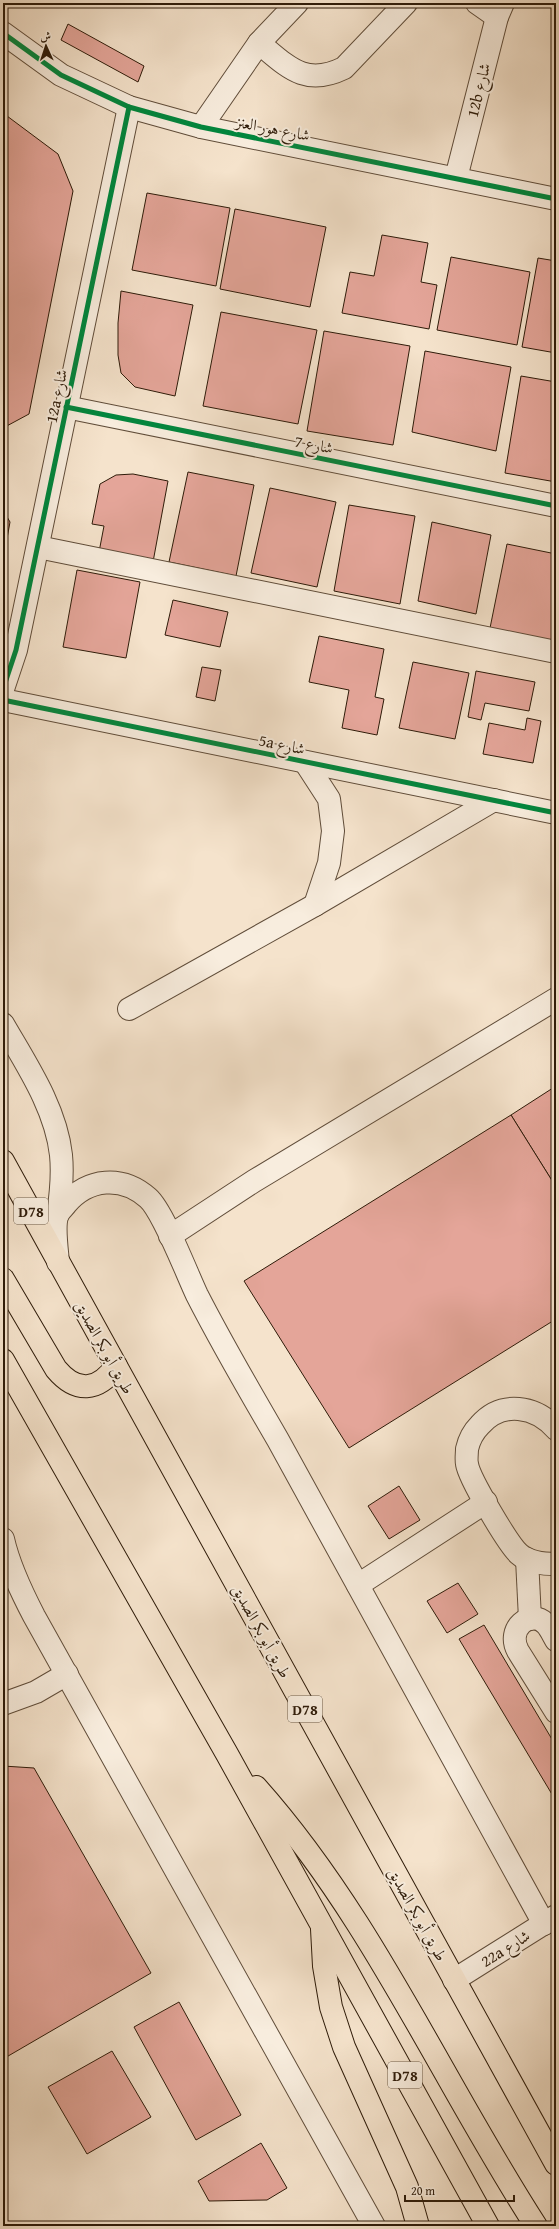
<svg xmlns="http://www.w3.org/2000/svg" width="559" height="2229" font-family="'Gentium Book Plus',Amiri,serif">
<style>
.building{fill:#e4a599;stroke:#2e1b09}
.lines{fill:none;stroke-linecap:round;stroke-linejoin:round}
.service-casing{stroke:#604d3a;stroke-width:24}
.minor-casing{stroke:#604d3a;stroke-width:24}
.tertiary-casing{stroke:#604d3a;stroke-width:24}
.primary-casing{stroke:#2e1b09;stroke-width:24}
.service{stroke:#f8edde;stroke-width:22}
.minor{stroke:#f8edde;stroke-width:22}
.tertiary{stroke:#f8edde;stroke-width:22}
.primary{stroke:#f5e3cc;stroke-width:22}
.cycleway-casing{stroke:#f8edde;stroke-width:8}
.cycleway{stroke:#00873e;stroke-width:5}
.labels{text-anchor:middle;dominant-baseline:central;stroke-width:4;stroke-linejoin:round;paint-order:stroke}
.shield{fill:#f8edde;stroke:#6b5a49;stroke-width:1}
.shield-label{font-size:15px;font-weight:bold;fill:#2e1b09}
.street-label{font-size:16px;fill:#2e1b09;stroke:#f8edde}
</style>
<rect width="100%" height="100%" fill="#f5e3cc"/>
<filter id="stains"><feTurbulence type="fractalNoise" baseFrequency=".005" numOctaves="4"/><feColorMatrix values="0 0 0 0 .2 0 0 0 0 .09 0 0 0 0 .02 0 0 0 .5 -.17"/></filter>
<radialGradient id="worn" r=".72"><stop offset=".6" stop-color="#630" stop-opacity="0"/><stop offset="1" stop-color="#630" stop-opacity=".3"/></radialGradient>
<!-- building -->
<g class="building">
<path d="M68,24L144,66L138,82L61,40Z"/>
<path d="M3,113L58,154L73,191L29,414L3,428Z"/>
<path d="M147,193L230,208L216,286L132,270Z"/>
<path d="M235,209L326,227L310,307L220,289Z"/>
<path d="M382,235L428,243L421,282L437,285L429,329L342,313L350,272L374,276Z"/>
<path d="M451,257L530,272L517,345L437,330Z"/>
<path d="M538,258L556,261V353L522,347Z"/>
<path d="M121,291L193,305L175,396L135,387L121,373L118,355V323Z"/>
<path d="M221,312L317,330L298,424L203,406Z"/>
<path d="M324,331L410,346L393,445L307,431Z"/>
<path d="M425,351L511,367L496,451L412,432Z"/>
<path d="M521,376L556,382V482L505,473Z"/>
<path d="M188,472L254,485L236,576L169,562Z"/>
<path d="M133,474L168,481L153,562L99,552L104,526L92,524L100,484L116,475Z"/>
<path d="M270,488L336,502L317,587L251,573Z"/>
<path d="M349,505L415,516L400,604L334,591Z"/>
<path d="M3,510L10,522L3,561Z"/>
<path d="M432,522L491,535L476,614L418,601Z"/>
<path d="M507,544L556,554V646L489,633Z"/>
<path d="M77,570L140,582L126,658L63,647Z"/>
<path d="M173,600L228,612L220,647L165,635Z"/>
<path d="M319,636L384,649L375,697L384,699L377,735L342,728L349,690L309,682Z"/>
<path d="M413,662L469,673L455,739L399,728Z"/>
<path d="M202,667L221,670L215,701L196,697Z"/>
<path d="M476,671L535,682L529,711L485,703L481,720L468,717Z"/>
<path d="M527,718L541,721L533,763L483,754L489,723L525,730Z"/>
<path d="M556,1086V1187L511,1115Z"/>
<path d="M511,1115L556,1187V1319L349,1448L244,1281Z"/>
<path d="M399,1486L420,1520L389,1539L368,1506Z"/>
<path d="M458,1583L478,1614L447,1633L427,1601Z"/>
<path d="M484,1625L556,1746V1801L459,1639Z"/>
<path d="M3,1766L34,1768L151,1973L3,2059Z"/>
<path d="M179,2002L241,2115L196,2140L134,2027Z"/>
<path d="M112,2051L151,2117L87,2154L48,2087Z"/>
<path d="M261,2143L287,2188L267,2200L209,2201L198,2181Z"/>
</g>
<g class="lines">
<defs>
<g id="service">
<path d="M477,3L497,17"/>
<path d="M259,43C288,67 305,87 344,68L406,3"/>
<path d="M201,127L259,43L297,3"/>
<path d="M38,547L556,652"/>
<path d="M305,762L329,799L333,831L329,863L315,905"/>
<path d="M129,1009L315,905L494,800"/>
<path d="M3,1024C26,1064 56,1108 61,1155C63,1175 61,1194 58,1214"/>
<path d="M170,1236L254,1181L556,999"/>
<path d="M58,1262C57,1250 53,1224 58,1214C60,1210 64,1207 66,1204C88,1178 122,1175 148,1198C163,1211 187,1274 197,1295C222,1344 250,1392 278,1440L544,1924"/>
<path d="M556,1429C536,1406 502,1400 480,1425C474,1431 469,1440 467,1449C467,1453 466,1460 467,1464C469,1478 508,1544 519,1554C529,1563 543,1564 556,1564"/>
<path d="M3,1539C9,1566 21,1591 34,1616L374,2226"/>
<path d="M527,1559L530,1619"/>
<path d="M358,1585L486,1502"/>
<path d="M556,1640C553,1635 550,1628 546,1624C530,1608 506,1629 518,1651L556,1712"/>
<path d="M3,1704L36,1692L67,1674"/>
</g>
<g id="minor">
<path d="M456,178L497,17L503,3"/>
<path d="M66,407L556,506"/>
<path d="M3,700L556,813"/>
<path d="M454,1980L556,1916"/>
</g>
<g id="tertiary">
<path d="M3,33L61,75L129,107L201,127L556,199"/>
<path d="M3,689L16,650L129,107"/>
</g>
<g id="primary">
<path d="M3,1161L556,2164"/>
<path d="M3,1279L56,1369C76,1393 98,1392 116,1366"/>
<path d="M3,1360L227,1754L488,2226"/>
<path d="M256,1787C372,1917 442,2081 536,2226"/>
<path d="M322,1929L324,1966L331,2007L344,2047L407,2187L418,2226"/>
</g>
</defs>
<!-- service casing -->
<use href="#service" class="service-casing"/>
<!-- minor casing -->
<use href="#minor" class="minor-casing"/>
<!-- tertiary casing -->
<use href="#tertiary" class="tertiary-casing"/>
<!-- primary casing -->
<use href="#primary" class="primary-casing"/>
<!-- service -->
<use href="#service" class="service"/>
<!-- minor -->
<use href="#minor" class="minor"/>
<!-- tertiary -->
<use href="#tertiary" class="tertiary"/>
<!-- primary -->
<use href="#primary" class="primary"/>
<defs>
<g id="cycleway">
<path d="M3,33L61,75L129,107L201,127L556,199"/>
<path d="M66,407L556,506"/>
<path d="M3,689L16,650L129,107"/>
<path d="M3,700L556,813"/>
</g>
</defs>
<!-- cycleway casing -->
<use href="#cycleway" class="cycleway-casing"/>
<!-- cycleway -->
<use href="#cycleway" class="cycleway"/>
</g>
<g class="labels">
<!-- shield labels -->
<g class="shield">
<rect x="14" y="1198" width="34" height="26" rx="3"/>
<rect x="288" y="1696" width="34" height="26" rx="3"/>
<rect x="388" y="2062" width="34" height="26" rx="3"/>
</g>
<g class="shield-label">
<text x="31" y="1211">D78</text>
<text x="305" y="1709">D78</text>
<text x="405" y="2075">D78</text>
</g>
<!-- street labels -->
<g class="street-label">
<text transform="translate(478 90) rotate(-76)">12b شارع</text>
<text transform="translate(273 128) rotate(11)">شارع هور العنز</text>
<text transform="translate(56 396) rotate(-78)">12a شارع</text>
<text transform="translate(314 444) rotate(11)">شارع 7</text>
<text transform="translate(282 744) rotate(12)">5a شارع</text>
<text transform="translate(105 1347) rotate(61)">طريق أبو بكر الصديق</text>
<text transform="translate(262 1631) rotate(61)">طريق أبو بكر الصديق</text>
<text transform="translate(418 1914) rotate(61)">طريق أبو بكر الصديق</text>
<text transform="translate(505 1948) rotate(-32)">22a شارع</text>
</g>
</g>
<!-- margin -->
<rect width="559" height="2229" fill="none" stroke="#f5e3cc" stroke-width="16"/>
<rect x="4" y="4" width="551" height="2221" fill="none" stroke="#2e1b09" stroke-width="2"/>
<rect x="8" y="8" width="543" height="2213" fill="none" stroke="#2e1b09"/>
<!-- north arrow -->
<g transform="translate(46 46) rotate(357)" stroke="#f8edde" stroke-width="3" paint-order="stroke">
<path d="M0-3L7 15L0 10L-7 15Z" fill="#2e1b09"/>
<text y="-6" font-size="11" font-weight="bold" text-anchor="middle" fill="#2e1b09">ش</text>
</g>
<!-- scale -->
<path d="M405 2195v6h109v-6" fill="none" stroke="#2e1b09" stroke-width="2"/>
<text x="411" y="2195" font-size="12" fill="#2e1b09" stroke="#f8edde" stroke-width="3" paint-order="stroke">20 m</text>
<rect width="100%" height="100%" filter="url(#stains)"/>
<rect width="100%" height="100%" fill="url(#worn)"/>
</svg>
